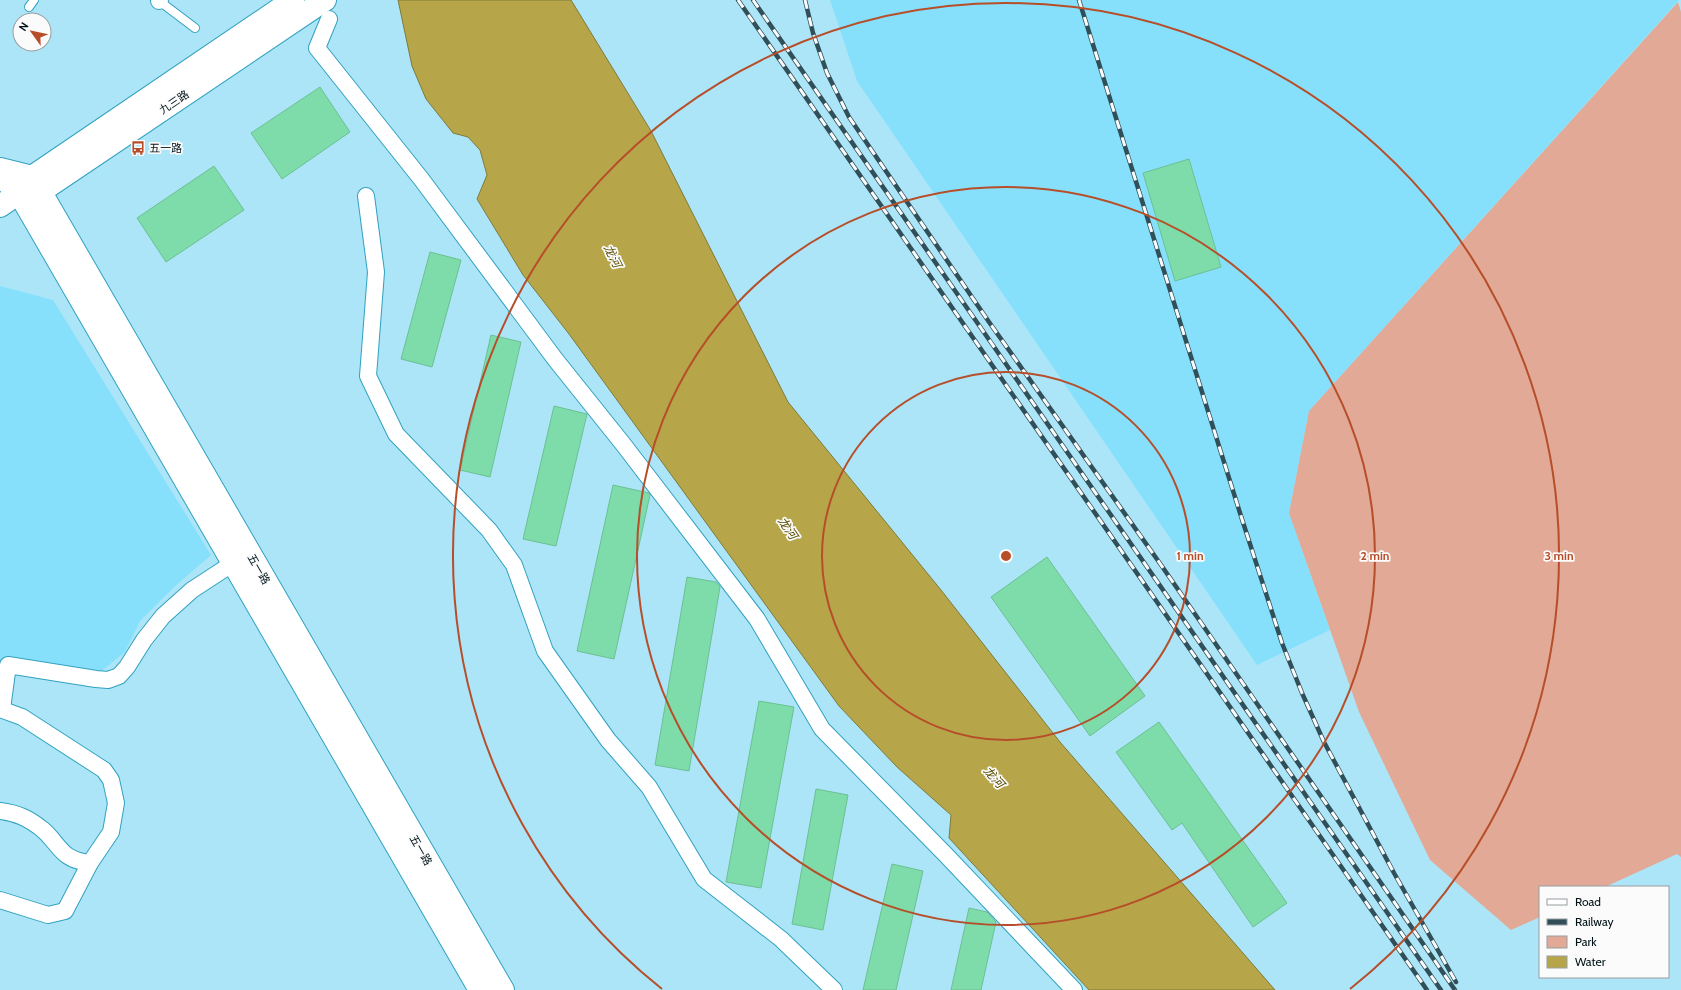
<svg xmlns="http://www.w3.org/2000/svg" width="1681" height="990" font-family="Cabin,'Noto Sans SC',sans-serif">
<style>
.built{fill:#87e0fb}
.green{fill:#e1a996}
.water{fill:#b6a649;stroke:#7f7a3b}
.building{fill:#7edcaa;stroke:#6bc093}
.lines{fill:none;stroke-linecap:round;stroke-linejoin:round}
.lane-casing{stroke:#31a2bf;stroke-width:10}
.street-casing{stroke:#31a2bf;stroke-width:18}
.secondary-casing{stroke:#31a2bf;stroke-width:24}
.lane{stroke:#fff;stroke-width:8}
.street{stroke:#fff;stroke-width:16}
.secondary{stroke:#fff;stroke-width:22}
.rail-casing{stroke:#314f59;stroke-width:4.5}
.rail{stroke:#fbfbfb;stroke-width:3;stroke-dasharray:9;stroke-linecap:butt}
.ring{fill:none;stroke:#b64e29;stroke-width:2}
.labels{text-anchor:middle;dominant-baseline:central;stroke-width:3.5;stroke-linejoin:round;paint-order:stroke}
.street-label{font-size:11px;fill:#001319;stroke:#fbfbfb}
.poi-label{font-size:11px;fill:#001319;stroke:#fbfbfb;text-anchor:start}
.water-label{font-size:12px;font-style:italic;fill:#594e01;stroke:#fbfbfb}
.centre{fill:#b64e29;stroke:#fbfbfb;stroke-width:2}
.ring-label{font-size:12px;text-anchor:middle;font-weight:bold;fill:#b64e29;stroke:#fbfbfb;stroke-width:3.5;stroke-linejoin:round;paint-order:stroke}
</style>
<rect width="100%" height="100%" fill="#ace5f8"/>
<!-- built -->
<g class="built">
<path d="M830,0H1679L1309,411L1289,513L1330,630L1257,665L857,81Z"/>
<path d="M0,286L53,300L211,555L173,588L140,621L125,652L98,674L0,661Z"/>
</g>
<!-- green -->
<path class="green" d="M1678,2L1681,12V857L1677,854L1605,887H1540V917L1511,930L1430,860L1359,712L1289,513L1309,411Z"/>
<!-- water -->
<path class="water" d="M398,0H571L651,131L788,402L941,590L1060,742L1275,990H1089L949,838L951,815L897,767L839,706L569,334L523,275L477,199L487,175L480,150L468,137L453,133L426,99L412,66Z"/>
<!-- building -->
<g class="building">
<path d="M320,87L350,132L282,179L251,133Z"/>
<path d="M1189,159L1221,267L1175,281L1143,173Z"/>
<path d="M214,166L244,210L166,262L137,218Z"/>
<path d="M430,252L461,260L432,367L401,359Z"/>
<path d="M491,335L521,342L490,477L460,470Z"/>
<path d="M554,406L587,414L556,546L523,539Z"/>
<path d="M613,485L649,493L650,495L614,659L577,651Z"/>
<path d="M1047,557L1145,696L1090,736L991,597Z"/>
<path d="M687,577L716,582L720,587L689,771L655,765Z"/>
<path d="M759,701L794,707L761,888L726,882Z"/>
<path d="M1159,722L1287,903L1253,927L1182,823L1172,830L1116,752Z"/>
<path d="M816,789L848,795L823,930L792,924Z"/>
<path d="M892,864L923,871L896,990H863Z"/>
<path d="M969,908L987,912L996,922L981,990H951Z"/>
</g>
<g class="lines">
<defs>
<g id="lane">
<path d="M158,0L195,28"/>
<path d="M29,7L34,0"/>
</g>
<g id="street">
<path d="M159,1L160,0"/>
<path d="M329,19L317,48L422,180L555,359L623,444L757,619L822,729L945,854L1074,990"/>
<path d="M366,196L376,272L368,376L396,434L489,530L514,565L545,651L608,740L649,787L704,879L781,939L834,990"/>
<path d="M0,709L22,717L104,770L111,780L116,803L111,832L90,863L65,911L48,915L0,900"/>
<path d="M2,709L8,665L96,679L108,680L119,676L127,667L144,640L163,616L192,590L241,558"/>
<path d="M0,811C17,813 28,818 42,829C60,844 60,860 90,863"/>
</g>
<g id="secondary">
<path d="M0,169L32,177L503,990"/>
<path d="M0,176L19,193L480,990"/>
<path d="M26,192H40L325,0"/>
<path d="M0,206L19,193L32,177L293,0"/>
</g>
</defs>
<!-- lane casing -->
<use href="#lane" class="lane-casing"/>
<!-- street casing -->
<use href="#street" class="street-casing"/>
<!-- secondary casing -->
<use href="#secondary" class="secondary-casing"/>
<!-- lane -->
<use href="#lane" class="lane"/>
<!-- street -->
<use href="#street" class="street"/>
<!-- secondary -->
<use href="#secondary" class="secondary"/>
<defs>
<g id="rail">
<path d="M738,0L1427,990"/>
<path d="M753,0L1441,990"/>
<path d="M805,0L813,33L827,73L849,117L989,322L1159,562L1455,990"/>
<path d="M1079,0L1240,513L1282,643L1302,693L1324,742L1394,873L1456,982"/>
</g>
</defs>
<!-- rail casing -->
<use href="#rail" class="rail-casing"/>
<!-- rail -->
<use href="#rail" class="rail"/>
</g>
<!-- distance rings -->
<g class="ring">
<circle cx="1006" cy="556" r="184"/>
<circle cx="1006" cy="556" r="369"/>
<path d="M662 989A553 553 0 1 1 1350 989"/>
</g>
<!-- icons -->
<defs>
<symbol id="bus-bare" viewBox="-9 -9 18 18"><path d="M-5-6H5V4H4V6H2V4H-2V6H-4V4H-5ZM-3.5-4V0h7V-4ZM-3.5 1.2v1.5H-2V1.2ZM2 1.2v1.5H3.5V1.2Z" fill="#b64e29" stroke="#fbfbfb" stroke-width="2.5" paint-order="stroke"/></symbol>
</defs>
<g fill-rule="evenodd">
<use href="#bus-bare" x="128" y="138" width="20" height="20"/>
</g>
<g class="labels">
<!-- street labels -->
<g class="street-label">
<text transform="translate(174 102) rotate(-34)">九三路</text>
<text transform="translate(259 569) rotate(60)">五一路</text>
<text transform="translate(421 850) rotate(60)">五一路</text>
</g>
<!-- poi labels -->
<g class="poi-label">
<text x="149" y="148">五一路</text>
</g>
<!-- water labels -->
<g class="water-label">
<text transform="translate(613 256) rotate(63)">龙河</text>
<text transform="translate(788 528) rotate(55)">龙河</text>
<text transform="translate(994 777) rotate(48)">龙河</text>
</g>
</g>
<circle cx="1006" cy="556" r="6" class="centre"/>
<g class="ring-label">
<text x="1190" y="560">1 min</text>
<text x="1375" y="560">2 min</text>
<text x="1559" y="560">3 min</text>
</g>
<!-- legend -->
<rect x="1539" y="886" width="130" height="92" fill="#fbfbfb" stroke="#979ea1"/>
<rect x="1547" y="899" width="20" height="6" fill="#ffffff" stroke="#979ea1"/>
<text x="1575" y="906" font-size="12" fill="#001319">Road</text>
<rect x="1547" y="919" width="20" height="6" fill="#314f59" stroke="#979ea1"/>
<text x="1575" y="926" font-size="12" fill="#001319">Railway</text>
<rect x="1547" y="936" width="20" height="12" fill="#e1a996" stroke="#979ea1"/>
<text x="1575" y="946" font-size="12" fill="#001319">Park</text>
<rect x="1547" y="956" width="20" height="12" fill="#b6a649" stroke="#979ea1"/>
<text x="1575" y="966" font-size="12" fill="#001319">Water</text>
<!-- north arrow -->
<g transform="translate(32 32) rotate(303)"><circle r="19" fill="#fbfbfb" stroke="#979ea1"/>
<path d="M0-3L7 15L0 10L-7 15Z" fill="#b64e29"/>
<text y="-6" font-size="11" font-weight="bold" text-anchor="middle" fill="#001319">N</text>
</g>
</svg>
